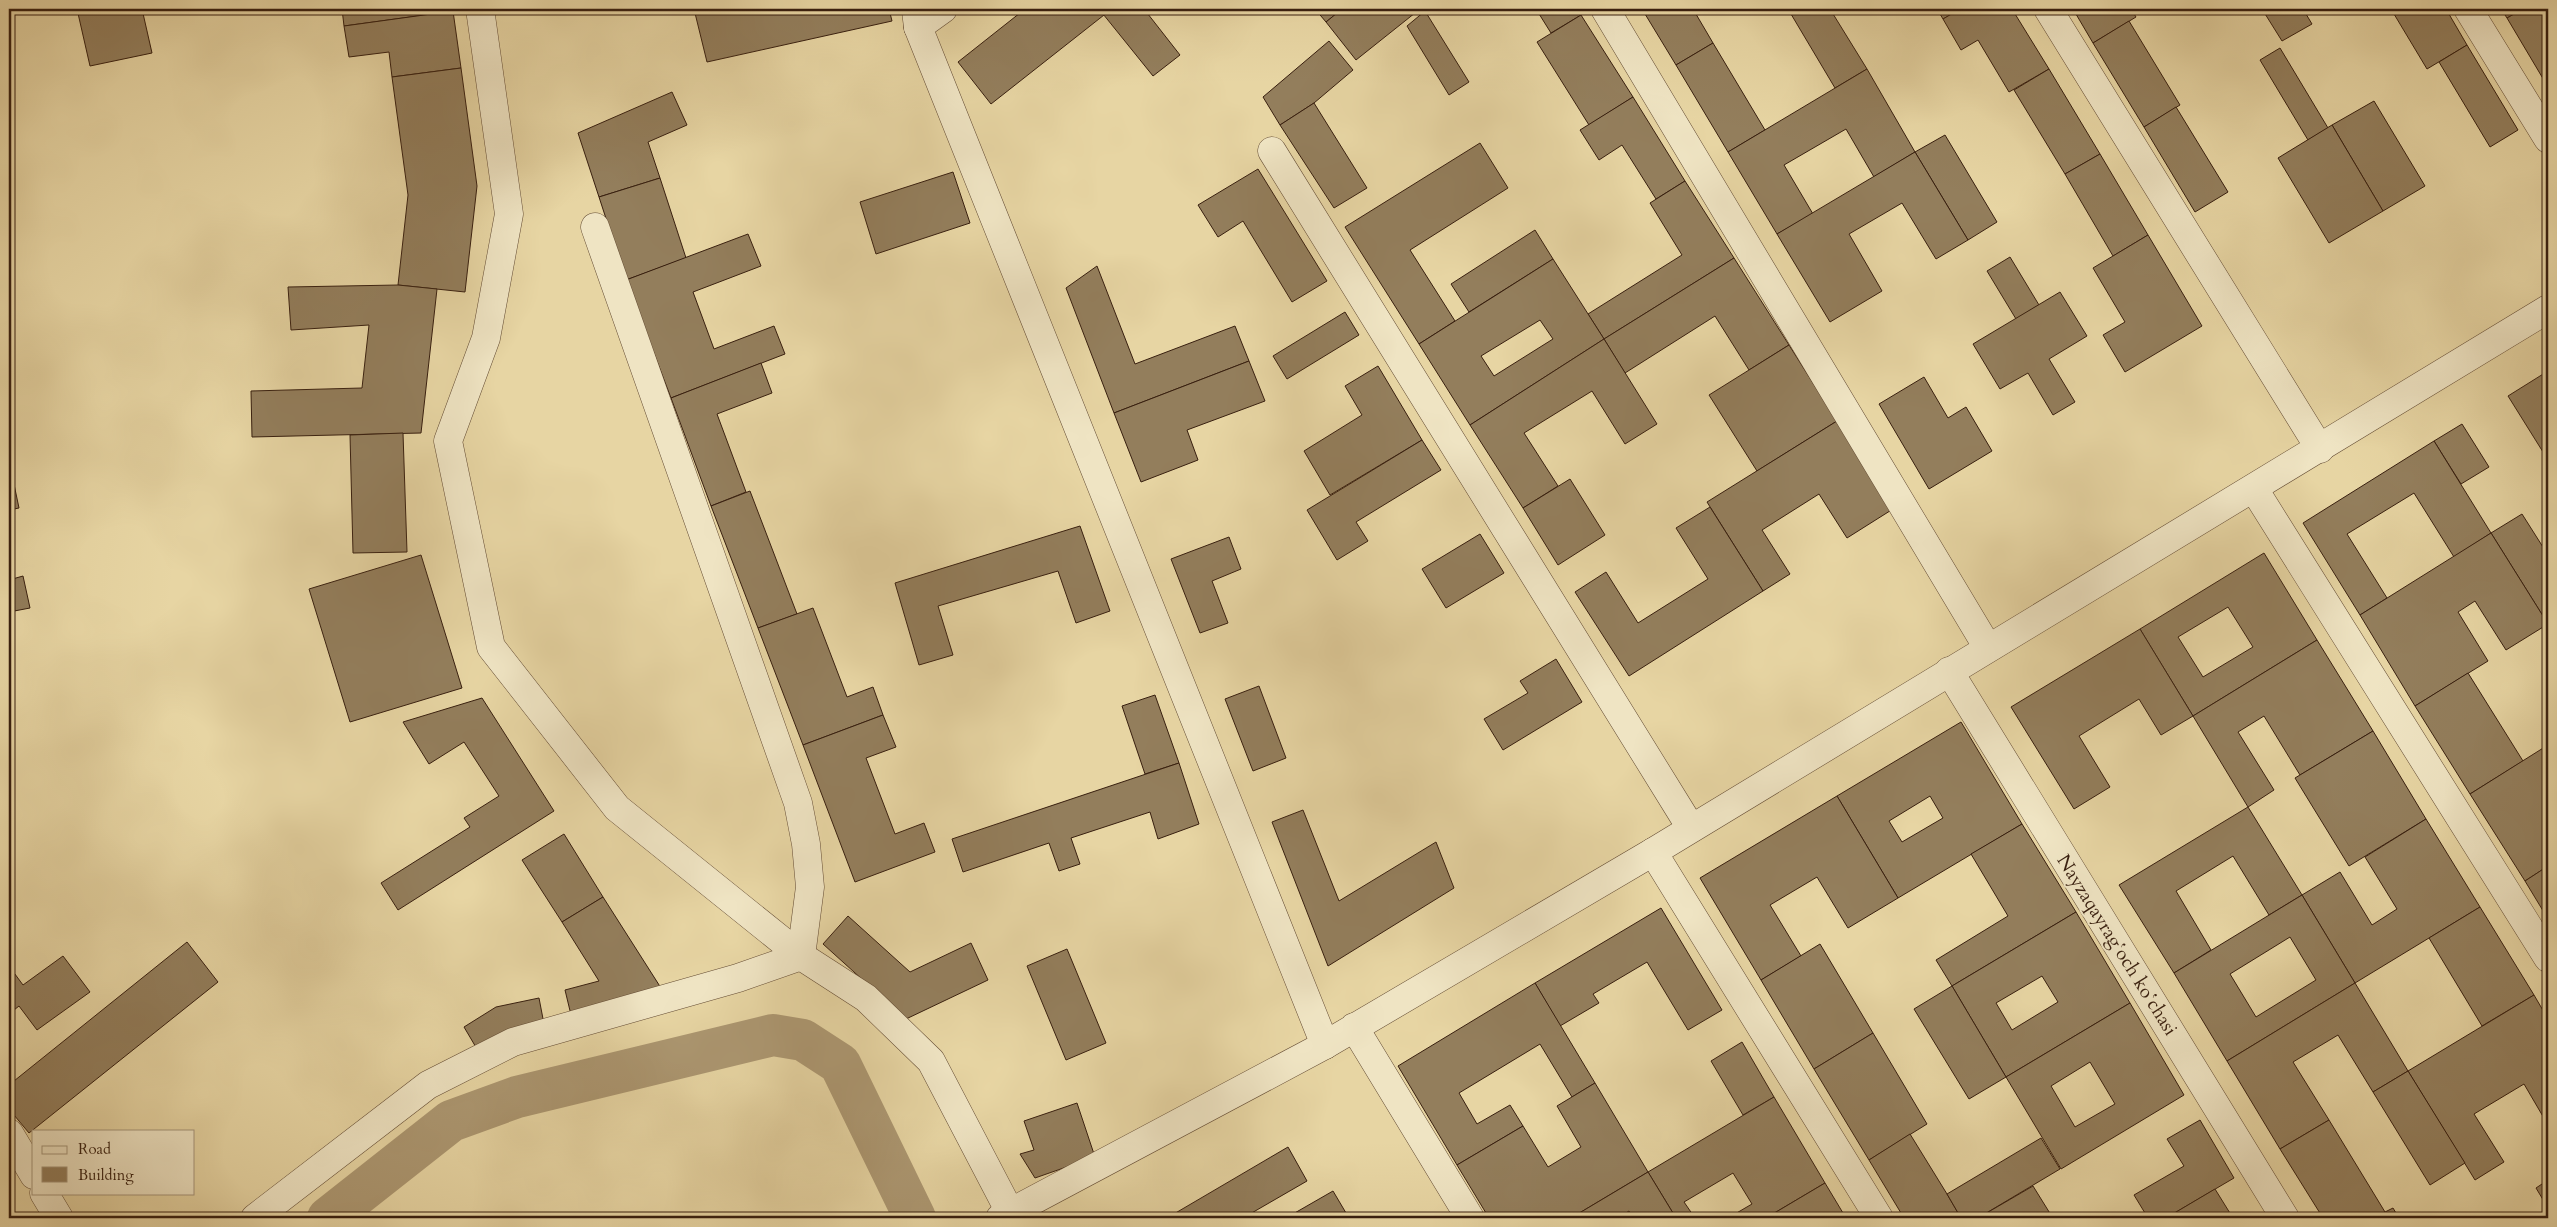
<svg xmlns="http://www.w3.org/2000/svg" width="2557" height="1227" font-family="Cardo,serif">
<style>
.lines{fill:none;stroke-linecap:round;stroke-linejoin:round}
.canal{stroke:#ac9771;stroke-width:42}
.building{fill:#937e5c;stroke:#381f0f;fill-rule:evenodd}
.minor-casing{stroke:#644c34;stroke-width:29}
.minor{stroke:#efe4c3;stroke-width:28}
.labels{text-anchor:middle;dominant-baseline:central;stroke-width:4;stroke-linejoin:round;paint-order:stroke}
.street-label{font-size:19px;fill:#381f0f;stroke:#efe4c3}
</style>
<rect width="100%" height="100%" fill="#e7d5a3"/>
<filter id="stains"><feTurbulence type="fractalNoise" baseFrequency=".004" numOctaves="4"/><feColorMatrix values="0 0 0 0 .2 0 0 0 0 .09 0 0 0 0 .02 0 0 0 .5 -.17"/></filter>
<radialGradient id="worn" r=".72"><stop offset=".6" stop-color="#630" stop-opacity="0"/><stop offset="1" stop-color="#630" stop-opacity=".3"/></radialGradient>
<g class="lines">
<!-- canal -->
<path class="canal" d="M328,1218L451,1121L517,1097L773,1035L803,1040L840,1064L915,1218"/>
</g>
<!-- building -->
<g class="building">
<path d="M77,9H142L152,53L90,66Z"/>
<path d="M342,9H461L462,10L344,26Z"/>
<path d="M694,9H889L892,21L707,62Z"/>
<path d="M1025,9H1099L1104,15L991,104L958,62Z"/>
<path d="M1099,9H1144L1180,55L1153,76Z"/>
<path d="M1315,9H1342L1326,22Z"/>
<path d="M1342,9H1420L1356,60L1326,22Z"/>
<path d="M1536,9H1577L1581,15L1551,33Z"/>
<path d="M1642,9H1693L1713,43L1676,65Z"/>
<path d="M1788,9H1830L1867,69L1835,88Z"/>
<path d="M1937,9H1960L1943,19Z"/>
<path d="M1960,9H2012L2049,69L2009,92L1978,40L1961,50L1943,19Z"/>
<path d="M2073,9H2131L2136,17L2093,43Z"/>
<path d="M2262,9H2303L2312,24L2282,41Z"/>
<path d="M2391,9H2446L2467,45L2427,69Z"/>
<path d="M2501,9H2523L2507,18Z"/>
<path d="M2523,9H2548V87L2507,18Z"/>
<path d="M453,11L461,68L392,77L389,52L349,57L344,26Z"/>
<path d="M1425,11L1469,82L1449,95L1407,26Z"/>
<path d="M1581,15L1633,97L1589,125L1537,42Z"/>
<path d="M2129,21L2180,105L2144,127L2093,43Z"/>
<path d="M1329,41L1353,70L1314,103L1280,125L1263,97Z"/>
<path d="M1713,43L1765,130L1728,152L1676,65Z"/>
<path d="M2467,45L2518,130L2490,147L2439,62Z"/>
<path d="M2280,48L2328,128L2308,140L2260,60Z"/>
<path d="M461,68L477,186L465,292L398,285L408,195L392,77Z"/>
<path d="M1867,69L1915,152L1874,177L1846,129L1784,165L1813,214L1777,234L1728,152Z"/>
<path d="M2049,69L2100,154L2065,174L2014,90Z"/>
<path d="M672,92L687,125L648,142L660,178L599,197L578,133Z"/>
<path d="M1633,97L1685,181L1656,199L1622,145L1599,160L1580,130Z"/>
<path d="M2374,101L2425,186L2383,211L2332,125Z"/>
<path d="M1314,103L1367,188L1334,208L1280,125Z"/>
<path d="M2176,107L2228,192L2195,212L2144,127Z"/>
<path d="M2332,125L2383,211L2329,243L2278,158Z"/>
<path d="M1945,135L1997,222L1968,240L1915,152Z"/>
<path d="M1480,143L1508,188L1410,250L1455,321L1419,344L1345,227Z"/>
<path d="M1915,152L1968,240L1936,259L1902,203L1849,234L1882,291L1830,322L1777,234Z"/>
<path d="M2100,154L2148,235L2113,256L2065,174Z"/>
<path d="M1258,169L1327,281L1292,302L1243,221L1218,237L1198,205Z"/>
<path d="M953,172L970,223L876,254L860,202Z"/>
<path d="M660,178L686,258L626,280L599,197Z"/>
<path d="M1685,181L1734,258L1604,339L1588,314L1682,255L1650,203Z"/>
<path d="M1535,230L1553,259L1469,312L1451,284Z"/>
<path d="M748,234L761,266L693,292L714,349L774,326L785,354L671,398L626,280Z"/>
<path d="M2148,235L2202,326L2125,372L2103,335L2125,322L2093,268Z"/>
<path d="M2010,257L2039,305L2016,319L1987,271Z"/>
<path d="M1734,258L1789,345L1749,370L1715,316L1625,373L1604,339Z"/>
<path d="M1553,259L1604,339L1470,425L1419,344ZM1540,320L1553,339L1494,376L1481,356Z"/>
<path d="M1097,266L1135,364L1235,326L1249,361L1114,413L1066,288Z"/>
<path d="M398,285L437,289L421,433L252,437L251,391L362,388L369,325L291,330L288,287Z"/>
<path d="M2060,292L2087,336L2049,359L2075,402L2053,415L2028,373L2000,389L1973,344Z"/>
<path d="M1345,312L1359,335L1287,379L1273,356Z"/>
<path d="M1604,339L1657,424L1625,444L1592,391L1524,433L1558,486L1523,508L1470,425Z"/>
<path d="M1789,345L1837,421L1757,471L1709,395Z"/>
<path d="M1249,361L1265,401L1187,430L1198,460L1141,482L1114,413Z"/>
<path d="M761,363L772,393L717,414L746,492L711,506L671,398Z"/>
<path d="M1378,366L1422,440L1330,495L1304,451L1362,415L1345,386Z"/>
<path d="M2548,371V460L2508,396Z"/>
<path d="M1924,377L1948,418L1966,407L1992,451L1929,489L1879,404Z"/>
<path d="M1837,421L1893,509L1847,538L1819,494L1762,530L1790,574L1763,591L1707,502Z"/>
<path d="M2462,424L2489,467L2461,484L2434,441Z"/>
<path d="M403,433L407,552L353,553L350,435Z"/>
<path d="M1422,440L1441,470L1356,522L1368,541L1337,560L1307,510Z"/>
<path d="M2434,441L2491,533L2454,557L2414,493L2347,534L2387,598L2360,615L2303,523Z"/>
<path d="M9,470H11L19,508L9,510Z"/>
<path d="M1570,479L1605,535L1558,565L1523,508Z"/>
<path d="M750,491L797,614L758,628L711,506Z"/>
<path d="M1710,507L1763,591L1629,676L1575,592L1606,572L1638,623L1708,579L1676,528Z"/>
<path d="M2522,514L2548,555V624L2491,533Z"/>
<path d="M1080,526L1110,611L1076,623L1058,571L938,606L953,655L919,665L895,583Z"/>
<path d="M2491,533L2548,624L2506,650L2475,601L2458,612L2488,661L2415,706L2360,615Z"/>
<path d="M1480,534L1504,573L1446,608L1422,569Z"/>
<path d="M1229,537L1241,569L1212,581L1228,623L1200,633L1171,559Z"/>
<path d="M2264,553L2317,640L2193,716L2140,629ZM2228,607L2253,647L2203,677L2178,637Z"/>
<path d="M421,555L462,688L350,722L309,589Z"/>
<path d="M23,576L30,608L9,612V580Z"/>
<path d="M813,608L847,697L873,687L883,715L803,745L758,628Z"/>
<path d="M2140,629L2193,716L2161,735L2139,699L2079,736L2110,787L2074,809L2011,707Z"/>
<path d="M2317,640L2373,731L2300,775L2264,716L2238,732L2274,790L2248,807L2193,716Z"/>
<path d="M1556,659L1582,702L1503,750L1484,719L1528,693L1520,681Z"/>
<path d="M2468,673L2523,761L2470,794L2415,706Z"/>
<path d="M1259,686L1286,758L1253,771L1225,699Z"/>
<path d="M1155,695L1179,763L1145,774L1122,706Z"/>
<path d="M482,698L554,811L398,910L381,883L470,827L464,818L499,796L464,742L429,764L403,722Z"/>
<path d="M883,715L896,747L866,758L895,834L924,823L935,852L855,882L803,745Z"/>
<path d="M1961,722L2022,824L1898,898L1837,796ZM1930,796L1943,818L1902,842L1889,821Z"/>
<path d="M2373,731L2426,819L2349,866L2295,778Z"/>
<path d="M2548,745V866L2525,881L2470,794Z"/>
<path d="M1179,763L1199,824L1158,839L1150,812L1071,838L1080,864L1059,871L1049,843L963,872L952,839Z"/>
<path d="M1837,796L1898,898L1848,928L1817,877L1770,905L1801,956L1761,980L1700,878Z"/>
<path d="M2248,807L2302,895L2269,915L2233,856L2176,891L2211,950L2174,973L2119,885Z"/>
<path d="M1303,810L1339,901L1436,842L1454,888L1328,966L1272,822Z"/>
<path d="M2426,819L2480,907L2355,983L2302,895L2340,872L2372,925L2397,909L2365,857Z"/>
<path d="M2022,824L2076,912L1952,986L1936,960L2008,916L1971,854Z"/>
<path d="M564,834L603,897L562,922L522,860Z"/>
<path d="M2548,866V919L2525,881Z"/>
<path d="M2302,895L2355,983L2227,1061L2174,973ZM2290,937L2316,980L2256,1017L2230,974Z"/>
<path d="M603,897L661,988L572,1019L565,990L599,981L562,922Z"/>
<path d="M2480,907L2534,995L2482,1026L2429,938Z"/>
<path d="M1661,908L1722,1010L1688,1030L1647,962L1593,994L1599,1003L1560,1026L1535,983Z"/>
<path d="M2076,912L2130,1003L2006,1077L1952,986ZM2042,976L2058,1002L2012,1030L1996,1003Z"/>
<path d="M848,916L910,972L971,943L988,980L906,1019L823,944Z"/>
<path d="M187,942L218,982L29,1133L9,1109V1085Z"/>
<path d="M1820,944L1873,1033L1814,1069L1761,980Z"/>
<path d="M1067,949L1106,1043L1066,1060L1027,966Z"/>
<path d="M63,956L90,992L37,1030L19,1006L9,1014V966L23,985Z"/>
<path d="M1535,983L1595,1083L1572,1097L1540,1044L1459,1093L1477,1124L1510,1105L1523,1126L1457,1165L1398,1066Z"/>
<path d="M2355,983L2408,1071L2373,1092L2338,1035L2293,1062L2329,1120L2280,1149L2227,1061Z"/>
<path d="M1952,986L2006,1077L1969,1099L1914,1009Z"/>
<path d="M2534,995L2548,1019V1125L2524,1084L2474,1114L2504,1162L2475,1180L2408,1071Z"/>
<path d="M539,998L544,1024L477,1049L464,1027L496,1007Z"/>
<path d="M2130,1003L2184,1095L2061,1169L2006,1077ZM2090,1062L2115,1104L2075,1127L2051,1086Z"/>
<path d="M1873,1033L1927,1124L1869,1160L1814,1069Z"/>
<path d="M1742,1042L1774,1097L1743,1115L1711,1061Z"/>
<path d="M2408,1071L2465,1163L2430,1185L2373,1092Z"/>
<path d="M1595,1083L1648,1172L1571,1218H1489L1457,1165L1523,1126L1548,1167L1581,1147L1557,1106Z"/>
<path d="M1774,1097L1825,1183L1766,1218H1728L1752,1204L1733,1173L1684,1202L1695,1218H1676L1648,1172Z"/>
<path d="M1077,1103L1095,1157L1035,1178L1020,1154L1034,1150L1024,1121Z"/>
<path d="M2200,1120L2234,1178L2166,1218H2148L2134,1195L2184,1166L2167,1139Z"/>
<path d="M2329,1120L2385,1212L2375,1218H2323L2280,1149Z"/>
<path d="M1910,1134L1947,1194L1961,1218H1904L1869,1160Z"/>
<path d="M2041,1138L2060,1169L1978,1218H1961L1947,1194Z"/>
<path d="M1288,1147L1307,1181L1243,1218H1167Z"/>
<path d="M1648,1172L1676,1218H1633L1629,1211L1618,1218H1571Z"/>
<path d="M2548,1180V1208L2536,1188Z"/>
<path d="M1825,1183L1846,1218H1766Z"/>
<path d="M2033,1186L2051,1215L2046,1218H1978Z"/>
<path d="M2215,1189L2233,1218H2166Z"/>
<path d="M1333,1191L1349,1218H1286Z"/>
<path d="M2393,1208L2399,1218H2375L2385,1212Z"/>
</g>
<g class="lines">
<defs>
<g id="minor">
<path d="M480,9L509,214L486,338L448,441L491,647L617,808L801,956L866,998L931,1061L1013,1218"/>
<path d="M1605,9L1988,648"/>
<path d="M2048,9L2320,449"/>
<path d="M2468,9L2548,139"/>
<path d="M916,11L918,27L943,9"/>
<path d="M918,27L1325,1045"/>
<path d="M1272,151L1691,828"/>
<path d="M2254,489L2548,958"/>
<path d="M1949,671L2285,1218"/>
<path d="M1653,852L1879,1218"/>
<path d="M1354,1027L1470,1218"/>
<path d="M9,1133L34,1175"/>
<path d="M44,1193L59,1218"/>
<path d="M255,1218L428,1085L513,1042L738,978L801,956L810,887L806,844L798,803L595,227"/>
<path d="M1000,1218L1325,1045L1653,852L2548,309"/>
</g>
</defs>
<!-- minor casing -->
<use href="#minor" class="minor-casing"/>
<!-- minor -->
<use href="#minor" class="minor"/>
</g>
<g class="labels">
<!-- street labels -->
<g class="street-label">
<text transform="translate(2117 945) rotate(58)">Nayzaqayragʻoch koʻchasi</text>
</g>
</g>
<!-- margin -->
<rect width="2557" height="1227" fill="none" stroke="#e7d5a3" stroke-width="30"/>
<rect x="10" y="10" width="2537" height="1207" fill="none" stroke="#381f0f" stroke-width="2.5"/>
<rect x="15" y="15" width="2527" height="1197" fill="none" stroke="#381f0f"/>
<!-- legend -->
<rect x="32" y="1130" width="162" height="65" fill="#efe4c3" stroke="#a6957b"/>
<rect x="42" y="1146" width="25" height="8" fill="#efe4c3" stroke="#a6957b"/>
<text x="78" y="1154" font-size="15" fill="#381f0f">Road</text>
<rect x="42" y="1167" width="25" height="15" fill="#937e5c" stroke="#a6957b"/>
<text x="78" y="1180" font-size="15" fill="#381f0f">Building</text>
<rect width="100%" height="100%" filter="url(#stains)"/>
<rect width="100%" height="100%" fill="url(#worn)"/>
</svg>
